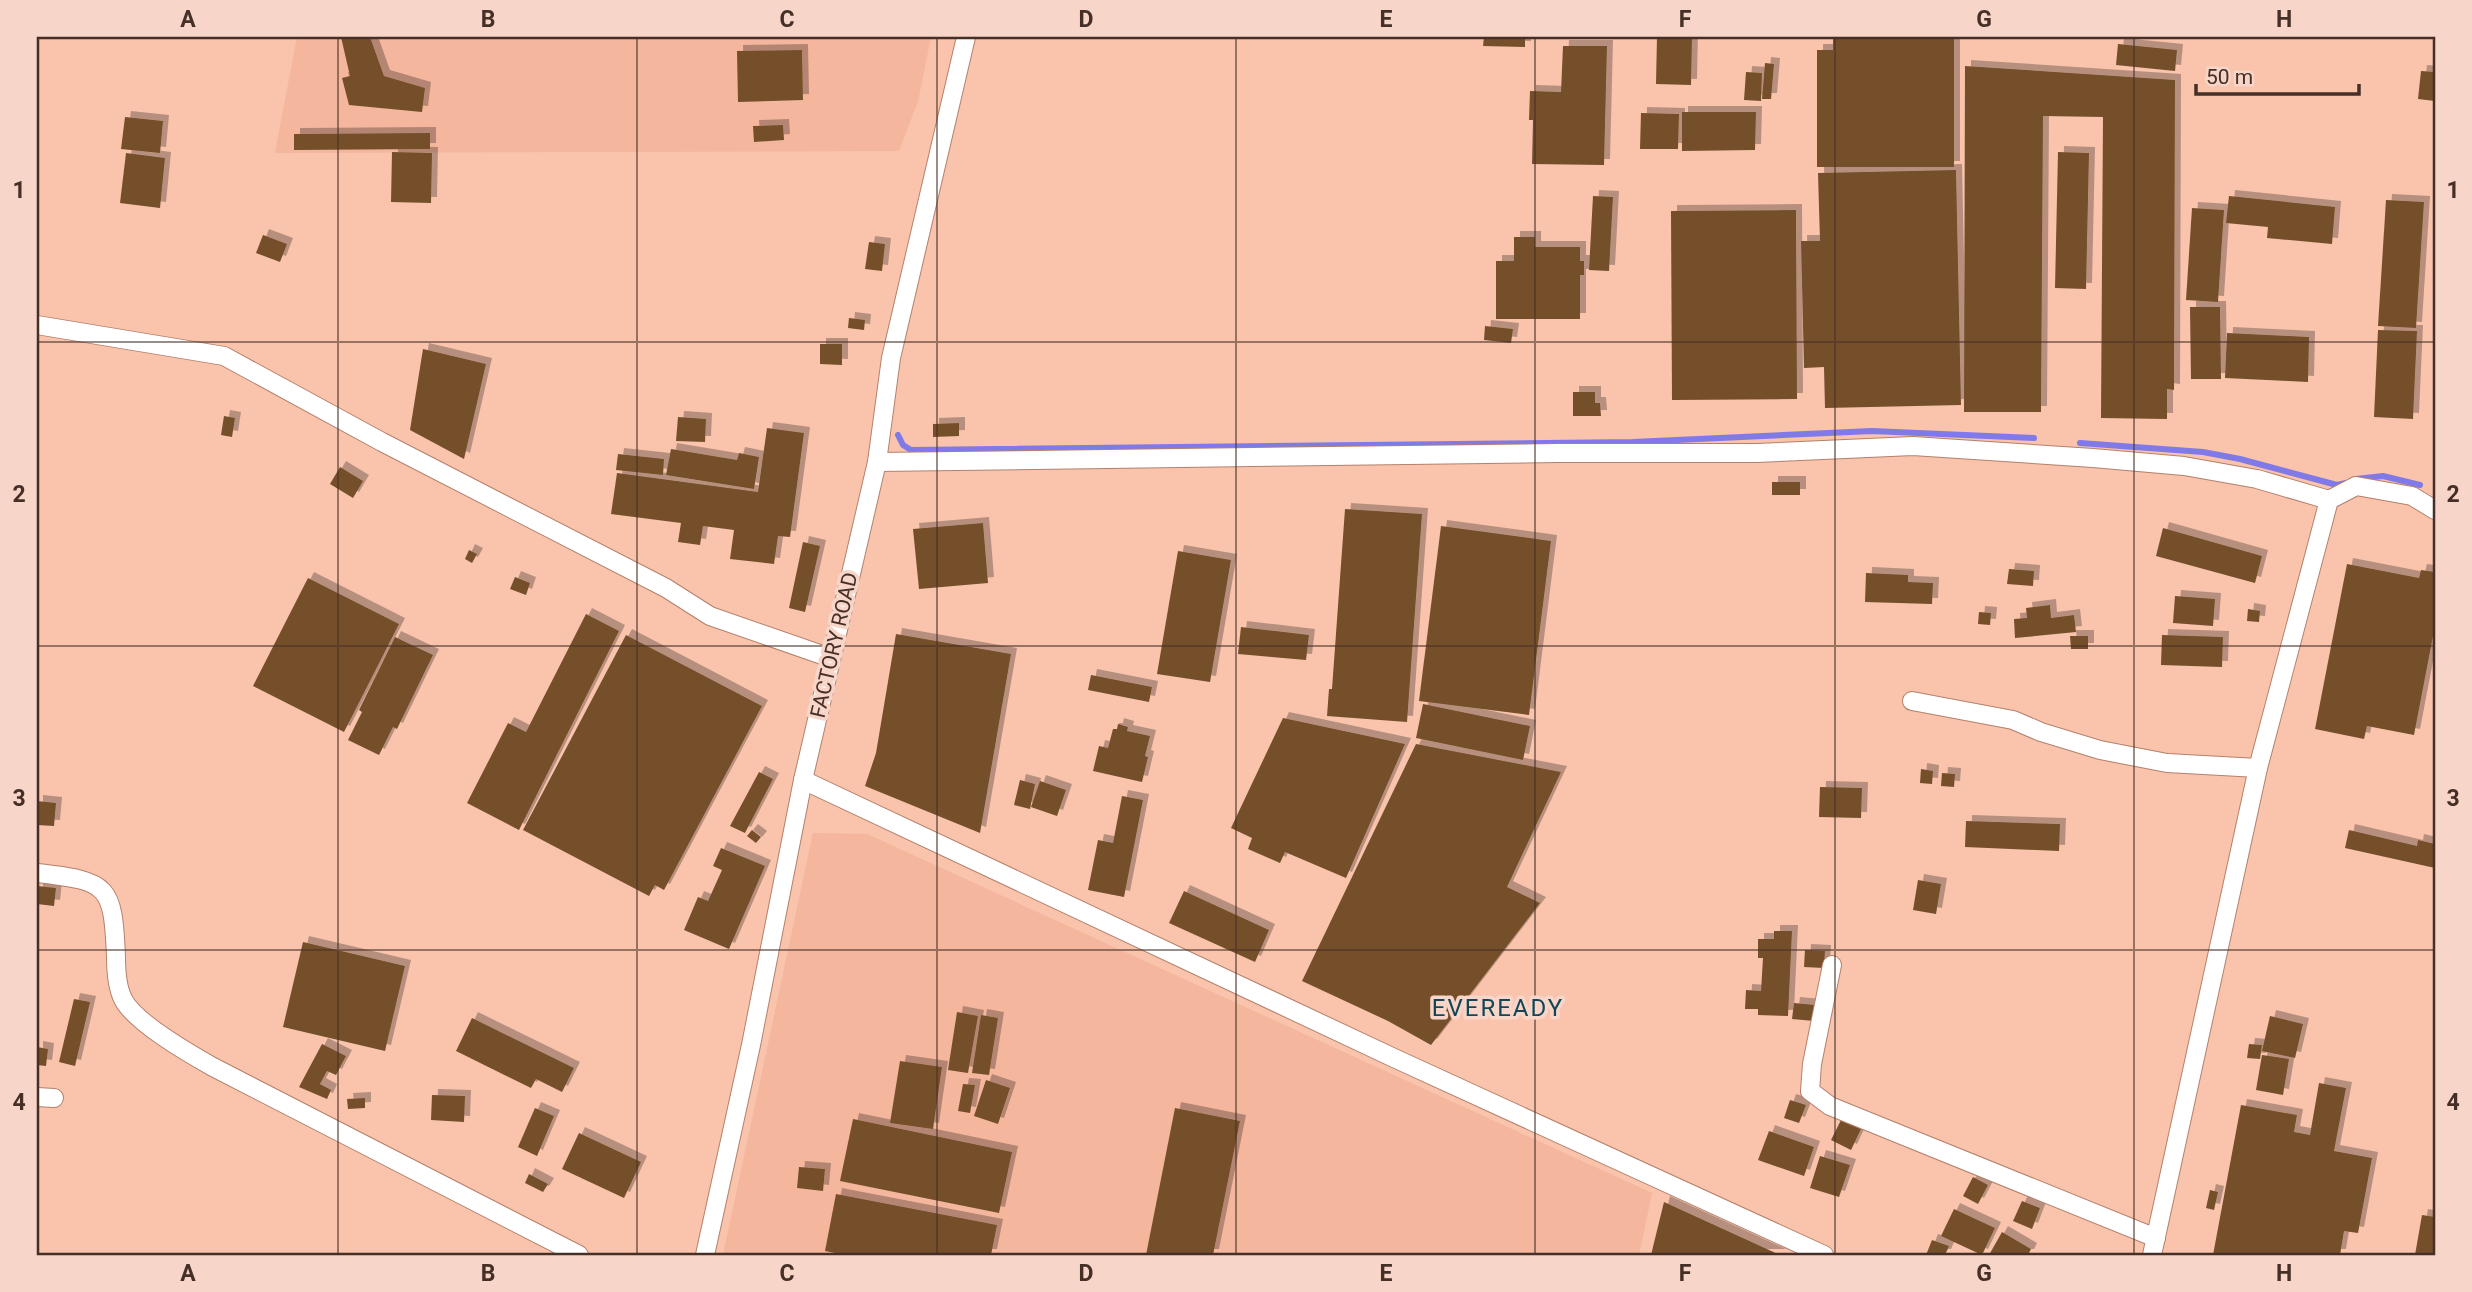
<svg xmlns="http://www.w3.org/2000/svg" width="2472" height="1292" font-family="Roboto,sans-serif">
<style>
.built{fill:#f4b69c}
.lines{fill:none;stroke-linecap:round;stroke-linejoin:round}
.stream{stroke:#807ae8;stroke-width:6}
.building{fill:#744f2c;filter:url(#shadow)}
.minor-casing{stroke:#b4816c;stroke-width:20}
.minor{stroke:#fff;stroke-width:18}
.grid{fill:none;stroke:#452f27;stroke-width:2;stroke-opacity:0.55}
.labels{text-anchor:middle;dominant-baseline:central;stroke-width:7;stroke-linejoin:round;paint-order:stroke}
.street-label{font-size:21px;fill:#452f27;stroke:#f7d5c8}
.quarter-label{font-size:24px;letter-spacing:2px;fill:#124657;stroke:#f7d5c8}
.neatline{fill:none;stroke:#452f27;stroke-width:2.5}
.grid-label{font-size:23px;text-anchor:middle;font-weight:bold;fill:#452f27}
</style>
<defs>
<filter id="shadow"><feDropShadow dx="6" dy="-6" stdDeviation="0" flood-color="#0004"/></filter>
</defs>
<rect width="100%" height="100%" fill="#f9c3ac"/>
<!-- built -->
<g class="built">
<path d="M297,37H931L918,101L899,151L275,153Z"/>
<path d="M813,833L867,834L1652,1193L1639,1255H723Z"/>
</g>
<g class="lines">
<!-- stream -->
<g class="stream">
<path d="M898,435L903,445L911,450L1633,442L1872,431L2034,438"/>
<path d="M2080,443L2203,452L2240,459L2337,485L2346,483"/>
<path d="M2356,479L2383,476L2420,485"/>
</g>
</g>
<!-- building -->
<g class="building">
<path d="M341,37H370L384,76L425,88L422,112L349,105L342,78L350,76Z"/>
<path d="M1484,37H1525V47L1483,46Z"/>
<path d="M1657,37H1692L1691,85L1656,84Z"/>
<path d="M1833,37H1954V167H1817V50H1833Z"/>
<path d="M2118,44L2177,50L2175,71L2116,65Z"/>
<path d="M1563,46H1607L1604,165L1532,164L1533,120H1529L1530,91L1561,92Z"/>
<path d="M802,50L803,100L738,102L737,51Z"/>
<path d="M1765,63L1774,64L1771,99H1762Z"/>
<path d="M1965,66L2175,80L2174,390L2167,389V419L2101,418L2103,117L2043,116L2041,412H1964Z"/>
<path d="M2421,71L2435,72V101L2418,99Z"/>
<path d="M1746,72L1762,73L1761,101L1744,100Z"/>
<path d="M1682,112H1756L1755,150L1682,151Z"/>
<path d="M1641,113L1679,114L1678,149H1640Z"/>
<path d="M125,117L163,121L160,153L121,149Z"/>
<path d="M783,125L784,140L754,142L753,126Z"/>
<path d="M430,133V149L294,150V134Z"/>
<path d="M392,152L432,153L431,203L391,202Z"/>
<path d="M2058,152L2089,153L2086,289L2055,288Z"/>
<path d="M126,153L165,158L160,208L120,203Z"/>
<path d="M1956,170L1961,405L1825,408L1824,367L1804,368L1801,241H1820L1818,173Z"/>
<path d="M1593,196L1613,197L1609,271L1589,270Z"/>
<path d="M2229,196L2335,207L2332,244L2267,238L2268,227L2226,223Z"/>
<path d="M2386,200L2424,202L2416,328L2378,326Z"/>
<path d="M2192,208L2224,210L2218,302L2186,300Z"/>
<path d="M1796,210L1797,399L1672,400L1671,211Z"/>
<path d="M263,235L287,244L280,262L256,253Z"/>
<path d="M1514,237H1535V247H1580V261H1584V275H1580V319H1496V261H1514Z"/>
<path d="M869,242L885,244L882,271L865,269Z"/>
<path d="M2190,307H2220L2221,379H2191Z"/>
<path d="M849,318L865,320L864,330L848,328Z"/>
<path d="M1485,326L1513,329L1511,343L1484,340Z"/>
<path d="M2378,330L2417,331L2413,419L2374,417Z"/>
<path d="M2227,333L2309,337L2308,382L2225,378Z"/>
<path d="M820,344H842V365L820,364Z"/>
<path d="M423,349L486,364L464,459L410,430Z"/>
<path d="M1573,392H1595V403H1600L1601,416H1573Z"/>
<path d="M224,416L235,418L232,437L221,435Z"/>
<path d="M678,417L706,419L705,442L676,441Z"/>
<path d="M959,423V436L933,437V424Z"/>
<path d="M767,428L804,433L790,537L778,536L774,564L730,559L734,530L703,526L700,545L678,542L681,523L611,514L617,473L758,492Z"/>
<path d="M671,449L737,460L739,453L759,457L754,489L666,475Z"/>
<path d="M618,454L664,459L663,475L616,470Z"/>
<path d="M340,467L363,481L353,498L330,484Z"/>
<rect x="1772" y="482" width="28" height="13"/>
<path d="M1345,509L1422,514L1407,722L1327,716L1329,689H1332Z"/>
<path d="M983,523L988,583L919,589L913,529Z"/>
<path d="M1441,526L1551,541L1529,715L1419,701Z"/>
<path d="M2163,528L2262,556L2255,583L2156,556Z"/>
<path d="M803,542L820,546L805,612L789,608Z"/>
<path d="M469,550L477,554L472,563L465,559Z"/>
<path d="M1178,551L1231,560L1210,682L1157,674Z"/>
<path d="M2347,564L2419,578L2421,570L2435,572V637L2433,636L2414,735L2367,726L2364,739L2315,729Z"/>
<path d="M2009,569L2034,571L2033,586L2007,584Z"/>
<path d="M1866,573L1908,575V582L1933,583L1932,604L1865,602Z"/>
<path d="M515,577L530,583L526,595L510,589Z"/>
<path d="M308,578L399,624L344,732L253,686Z"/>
<path d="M2175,596L2215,599L2213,626L2173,623Z"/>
<path d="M2050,605L2051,618L2074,615L2076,632L2015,638L2014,619L2027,618L2026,608Z"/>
<path d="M2248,609L2260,611L2259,622L2247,621Z"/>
<path d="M1979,612L1991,613L1990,625L1978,624Z"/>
<path d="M586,614L619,631L519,830L467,803L508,723L526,732Z"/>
<path d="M1241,627L1309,635L1306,660L1238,654Z"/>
<path d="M896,634L1011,654L980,833L865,786L876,753Z"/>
<path d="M626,635L762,706L664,890L655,885L649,896L523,830Z"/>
<path d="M2162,635L2223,637L2222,667L2161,665Z"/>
<path d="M2070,636H2088V649H2071Z"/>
<path d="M395,637L433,655L397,729L393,727L379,755L348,740L362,712L359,710Z"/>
<path d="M1091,675L1152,687L1149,702L1088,690Z"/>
<path d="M1423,704L1530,726L1523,760L1416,738Z"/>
<path d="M1283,718L1405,744L1346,878L1285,852L1280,863L1248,849L1252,838L1231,828Z"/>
<path d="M1118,724L1128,727L1127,731L1150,736L1145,756L1148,757L1142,782L1093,771L1099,746L1108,748L1113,729H1117Z"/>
<path d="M1416,744L1561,772L1507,887L1540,903L1431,1045L1388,1021L1302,981Z"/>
<path d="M1921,769L1933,771L1932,784L1920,783Z"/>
<path d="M759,772L773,779L745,833L730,826Z"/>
<path d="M1942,773L1955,774L1954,787L1941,786Z"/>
<path d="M1020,780L1035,784L1030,809L1014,805Z"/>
<path d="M1040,781L1066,790L1057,816L1031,807Z"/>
<path d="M1820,787L1862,788L1861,818L1819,817Z"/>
<path d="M1122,796L1143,800L1124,897L1088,890L1098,840L1113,843Z"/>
<path d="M37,801L56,803L54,826L37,825Z"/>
<path d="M1966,821L2060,824L2059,851L1965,847Z"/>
<path d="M752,830L761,837L756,843L747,836Z"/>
<path d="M2349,830L2417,846L2418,840L2435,844V868L2345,848Z"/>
<path d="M721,848L765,866L729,949L684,930L698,897L708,901L722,870L713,866Z"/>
<path d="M1918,880L1941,884L1936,914L1913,910Z"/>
<path d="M37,886L56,888L54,906L37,904Z"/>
<path d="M1184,891L1269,930L1255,962L1169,923Z"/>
<path d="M1774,931H1792L1788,1016L1758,1015V1009H1745L1746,990L1761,991L1763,958H1758V939H1774Z"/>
<path d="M303,942L405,966L385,1051L283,1027Z"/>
<path d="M1805,950L1825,951L1824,968L1804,967Z"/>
<path d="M74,999L90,1002L75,1066L59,1062Z"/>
<path d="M1794,1003L1815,1005L1814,1021L1792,1019Z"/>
<path d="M957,1012L978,1016L968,1073L948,1070Z"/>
<path d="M981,1015L998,1018L989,1075L972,1073Z"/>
<path d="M2270,1016L2303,1024L2295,1058L2262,1051Z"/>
<path d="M472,1018L574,1068L562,1092L536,1079L531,1088L456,1051Z"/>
<path d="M322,1044L346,1056L336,1075L327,1071L320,1084L331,1090L327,1099L299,1087Z"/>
<path d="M2249,1044L2262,1045L2260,1059L2247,1058Z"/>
<path d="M37,1047L48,1049L46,1066L37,1065Z"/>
<path d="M2262,1055L2289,1059L2283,1095L2256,1090Z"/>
<path d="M900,1061L942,1067L933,1129L890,1123Z"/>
<path d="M986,1080L1010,1088L998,1124L974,1116Z"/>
<path d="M2319,1083L2346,1088L2334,1151L2372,1158L2358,1233L2344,1231L2340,1255H2213L2241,1105L2297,1115L2294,1132L2310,1135Z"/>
<path d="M963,1084L975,1085L970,1113L958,1111Z"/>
<path d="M432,1095L465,1096L464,1122L431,1120Z"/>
<path d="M365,1098V1108L348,1109L347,1099Z"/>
<path d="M1790,1100L1806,1105L1799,1123L1784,1118Z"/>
<path d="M535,1108L554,1116L537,1156L518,1147Z"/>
<path d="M1175,1108L1240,1121L1213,1255H1146Z"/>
<path d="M853,1119L1012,1152L999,1213L840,1181Z"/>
<path d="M1841,1120L1861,1129L1851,1150L1831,1140Z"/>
<path d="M1769,1131L1814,1147L1804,1176L1758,1160Z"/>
<path d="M579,1133L641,1162L624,1198L562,1169Z"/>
<path d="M1820,1156L1850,1165L1839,1197L1810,1188Z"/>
<path d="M799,1167L825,1169L823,1191L797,1188Z"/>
<path d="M529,1174L548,1184L543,1192L525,1183Z"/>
<path d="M1973,1177L1988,1185L1978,1204L1963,1196Z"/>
<path d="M2210,1190L2218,1192L2214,1210L2206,1208Z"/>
<path d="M836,1194L997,1225L991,1255H845L825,1251Z"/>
<path d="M2022,1201L2040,1208L2032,1229L2013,1221Z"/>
<path d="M1664,1202L1780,1255H1651Z"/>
<path d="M1954,1209L1995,1228L1982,1255L1941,1236Z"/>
<path d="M2422,1215L2435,1217V1255H2415Z"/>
<path d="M2002,1232L2031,1249L2028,1255H1989Z"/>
<path d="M1932,1240L1949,1246L1945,1255H1926Z"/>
</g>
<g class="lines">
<defs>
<g id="minor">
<path d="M37,325L224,356L382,442L666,588L710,616L831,658"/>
<path d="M877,462L1558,453H1757L1913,446L2093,458L2184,466L2257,479L2329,500L2356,486L2412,496L2435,510"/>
<path d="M1912,701L2013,720L2041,732L2100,750L2167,763L2258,768"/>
<path d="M803,780L1394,1058L1824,1255"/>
<path d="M37,873C109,881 113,885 116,957C116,971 117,987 123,999C134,1022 190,1054 213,1067L579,1255"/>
<path d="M1832,965L1812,1064L1810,1091L1830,1106L2156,1238"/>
<path d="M37,1097L54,1098"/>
<path d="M705,1255L751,1045L803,780L877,462L891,358L966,37"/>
<path d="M2152,1255L2258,768L2329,500"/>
</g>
</defs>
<!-- minor casing -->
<use href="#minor" class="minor-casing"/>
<!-- minor -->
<use href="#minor" class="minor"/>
</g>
<!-- grid -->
<path class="grid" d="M338,37V1255M637,37V1255M937,37V1255M1236,37V1255M1535,37V1255M1835,37V1255M2134,37V1255M37,342H2435M37,646H2435M37,950H2435"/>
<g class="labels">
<!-- street labels -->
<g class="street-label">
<text transform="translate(834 645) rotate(-77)">FACTORY ROAD</text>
</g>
<!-- quarter labels -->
<g class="quarter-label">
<text x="1498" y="1008">EVEREADY</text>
</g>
</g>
<!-- border -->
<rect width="2472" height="1292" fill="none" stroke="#f7d5c8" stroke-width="77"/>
<!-- scale -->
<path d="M2196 84v10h163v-10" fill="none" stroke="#452f27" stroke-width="3.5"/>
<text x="2206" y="84" font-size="21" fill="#452f27" stroke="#f7d5c8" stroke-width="5" paint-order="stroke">50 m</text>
<rect x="38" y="38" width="2396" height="1216" class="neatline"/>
<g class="grid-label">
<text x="188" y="27">A</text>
<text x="488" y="27">B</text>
<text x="787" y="27">C</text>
<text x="1086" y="27">D</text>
<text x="1386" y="27">E</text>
<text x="1685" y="27">F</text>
<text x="1984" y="27">G</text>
<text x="2284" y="27">H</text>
<text x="19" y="198">1</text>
<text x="2453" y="198">1</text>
<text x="19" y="502">2</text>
<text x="2453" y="502">2</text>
<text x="19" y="806">3</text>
<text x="2453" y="806">3</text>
<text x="19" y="1110">4</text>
<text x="2453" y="1110">4</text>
<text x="188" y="1281">A</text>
<text x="488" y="1281">B</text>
<text x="787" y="1281">C</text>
<text x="1086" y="1281">D</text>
<text x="1386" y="1281">E</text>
<text x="1685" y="1281">F</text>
<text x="1984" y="1281">G</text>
<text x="2284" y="1281">H</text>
</g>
</svg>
